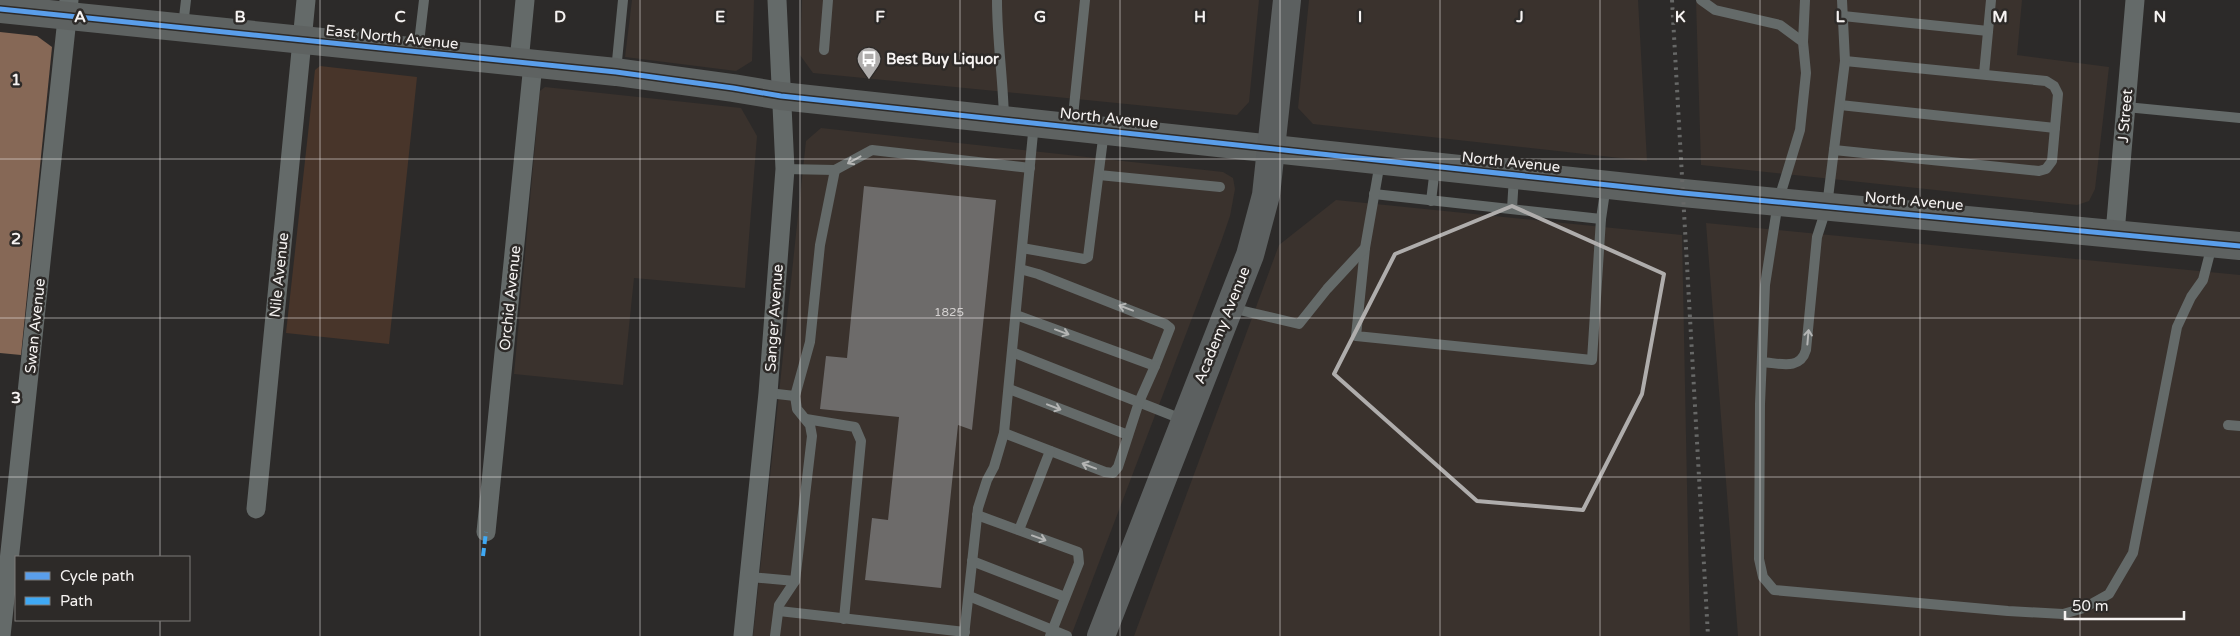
<svg xmlns="http://www.w3.org/2000/svg" width="2240" height="636" font-family="'Varela Round',sans-serif">
<style>
.built{fill:#3a322d}
.green{fill:#48352a}
.water{fill:#866856}
.building{fill:#6d6b6a}
.lines{fill:none;stroke-linecap:round;stroke-linejoin:round}
.lane{stroke:#646a69;stroke-width:10}
.street{stroke:#646a69;stroke-width:19}
.secondary{stroke:#5e6261;stroke-width:28}
.primary{stroke:#5c6060;stroke-width:28}
.rail{stroke:#676867;stroke-width:4;stroke-dasharray:2.5 5;stroke-linecap:butt}
.quiet{stroke:#3fa9f5;stroke-width:4;stroke-dasharray:8 4;stroke-linecap:butt}
.cycleway-casing{stroke:#2d2a28;stroke-width:8}
.cycleway{stroke:#5a9eea;stroke-width:5}
.oneway{stroke:#b4b5b4}
.marked{fill:none;stroke:#afadac;stroke-width:4;stroke-linejoin:round}
.grid{fill:none;stroke:#f6f3f2;stroke-width:1;stroke-opacity:0.55}
.labels{text-anchor:middle;dominant-baseline:central;stroke-width:5;stroke-linejoin:round;paint-order:stroke}
.number-label{font-size:12px;fill:#d4d1d0}
.street-label{font-size:15px;fill:#f6f3f2;stroke:#2d2a28}
.poi-label{font-size:15px;font-weight:bold;fill:#f6f3f2;stroke:#2d2a28;text-anchor:start}
.grid-label{font-size:16px;text-anchor:middle;font-weight:bold;fill:#f6f3f2;stroke:#2d2a28;stroke-width:5;stroke-linejoin:round;paint-order:stroke}
</style>
<rect width="100%" height="100%" fill="#2c2a29"/>
<!-- built -->
<g class="built">
<path d="M632,0H754L752,61L736,71L625,57Z"/>
<path d="M802,0H1259L1249,102L1237,115L813,73L800,55Z"/>
<path d="M1309,0H1638L1647,161L1313,124L1298,108Z"/>
<path d="M1696,0H2022L2017,55L2109,67L2095,189L2089,201L2077,205L1701,165Z"/>
<path d="M545,87L741,108L757,136L745,288L634,278L623,385L514,374L540,91Z"/>
<path d="M821,128L1223,172L1233,178L1235,189L1230,216L1221,242L1071,636H753L806,141Z"/>
<path d="M1336,200L1682,235L1690,636H1134L1279,245Z"/>
<path d="M1706,223L2240,275V636H1738Z"/>
</g>
<!-- green -->
<path class="green" d="M320,66L417,77L389,344L286,333L315,70Z"/>
<!-- water -->
<path class="water" d="M0,32L37,36L52,47L21,355L0,353Z"/>
<!-- building -->
<path class="building" d="M864,186L996,200L972,430L958,425L941,588L865,580L872,518L888,520L899,417L820,409L826,356L847,358Z"/>
<g class="lines">
<!-- lane -->
<g class="lane">
<path d="M997,0C997,40 1003,78 1004,118"/>
<path d="M1701,0L1715,10L1780,25L1803,42L1806,73L1800,130L1778,202L1765,285L1760,404L1759,559L1763,577L1774,590L2008,611L2063,614L2084,608L2109,594L2133,553L2177,327L2191,297L2203,280L2212,245"/>
<path d="M1843,16L1988,31"/>
<path d="M183,26L186,0"/>
<path d="M1803,42L1805,0"/>
<path d="M824,50L828,0"/>
<path d="M418,51L424,0"/>
<path d="M616,71L623,0"/>
<path d="M1984,74L1991,0"/>
<path d="M1840,105L2055,128"/>
<path d="M2126,107L2240,118"/>
<path d="M1072,126L1085,0"/>
<path d="M1834,150L2039,171L2046,169L2052,161L2058,94L2054,86L2046,81L1845,61"/>
<path d="M785,169L835,170L872,150L1030,168"/>
<path d="M1099,175L1220,187"/>
<path d="M1431,201L1435,168"/>
<path d="M1512,209L1514,176"/>
<path d="M1601,219L1606,185"/>
<path d="M1022,248L1084,259L1088,257L1104,131"/>
<path d="M1365,248L1356,336L1592,360L1601,219L1374,194"/>
<path d="M1231,308L1299,324L1327,289L1365,248L1380,162"/>
<path d="M1016,315L1155,366L1170,328L1165,324L1038,274L1020,269"/>
<path d="M1012,352L1184,420"/>
<path d="M1762,362C1779,363 1800,371 1806,350L1817,237L1827,206L1845,61L1842,0"/>
<path d="M1009,389L1128,435"/>
<path d="M768,393L795,396"/>
<path d="M806,419L855,427L861,441L844,619"/>
<path d="M2228,425L2240,426"/>
<path d="M1004,433L1105,472L1113,473L1118,467L1139,402L1155,366"/>
<path d="M977,515L1078,552L1079,563L1050,636"/>
<path d="M1019,530L1050,451"/>
<path d="M972,561L1065,597"/>
<path d="M750,577L795,581"/>
<path d="M969,596L1067,636"/>
<path d="M779,611L965,632"/>
<path d="M775,636L779,605L795,581L812,436L810,425L797,409L795,396L810,342L820,245L835,170"/>
<path d="M964,636L978,508L987,480L994,467L1004,433L1034,123"/>
</g>
<!-- street -->
<g class="street">
<path d="M519,62L525,0"/>
<path d="M2115,233L2135,0"/>
<path d="M256,509L306,0"/>
<path d="M486,532L533,64"/>
<path d="M1,636L69,0"/>
<path d="M743,636L768,393L785,169L777,0"/>
</g>
<!-- secondary -->
<path class="secondary" d="M0,9L616,72L733,88L781,96L1683,193L2240,246"/>
<!-- primary -->
<path class="primary" d="M1101,636L1250,255L1266,195L1287,0"/>
<!-- rail -->
<path class="rail" d="M1672,0L1708,636"/>
<!-- quiet -->
<path class="quiet" d="M483,556L486,532"/>
<defs>
<path id="cycleway" d="M0,9L616,72L733,88L781,96L1683,193L2240,246"/>
</defs>
<!-- cycleway casing -->
<use href="#cycleway" class="cycleway-casing"/>
<!-- cycleway -->
<use href="#cycleway" class="cycleway"/>
</g>
<!-- one-way arrows -->
<defs><path id="oneway-shaft" d="M-6 0H5M1.5-3L5.5 0L1.5 3" fill="none" stroke-width="1.6" stroke-linecap="round" stroke-linejoin="round" transform="scale(1.25)"/></defs>
<g class="oneway">
<use href="#oneway-shaft" transform="translate(854 160) rotate(151)"/>
<use href="#oneway-shaft" transform="translate(1126 308) rotate(-159)"/>
<use href="#oneway-shaft" transform="translate(1062 332) rotate(20)"/>
<use href="#oneway-shaft" transform="translate(1808 337) rotate(-85)"/>
<use href="#oneway-shaft" transform="translate(1054 407) rotate(21)"/>
<use href="#oneway-shaft" transform="translate(1089 466) rotate(-159)"/>
<use href="#oneway-shaft" transform="translate(1039 538) rotate(20)"/>
</g>
<!-- marked area -->
<path class="marked" d="M1512,206L1664,274L1642,394L1583,510L1477,501L1334,374L1395,254Z"/>
<!-- grid -->
<path class="grid" d="M160,0V557M320,0V636M480,0V636M640,0V636M800,0V636M960,0V636M1120,0V636M1280,0V636M1440,0V636M1600,0V636M1760,0V636M1920,0V636M2080,0V636M0,159H2240M0,318H2240M0,477H2240M160,620V636"/>
<!-- icons -->
<defs>
<symbol id="bus-pin" viewBox="-11 -11 22 30"><path d="M0 17L-7.5 6A9.5 9.5 0 1 1 7.5 6Z" fill="#afadac" stroke="#2d2a28"/><path d="M-5-6H5V4H4V6H2V4H-2V6H-4V4H-5ZM-3.5-4V0h7V-4ZM-3.5 1.2v1.5H-2V1.2ZM2 1.2v1.5H3.5V1.2Z" fill="#fff"/></symbol>
</defs>
<g fill-rule="evenodd">
<use href="#bus-pin" x="855" y="45" width="28" height="38"/>
</g>
<g class="labels">
<!-- number labels -->
<g class="number-label">
<text x="949" y="312">1825</text>
</g>
<!-- street labels -->
<g class="street-label">
<text transform="translate(392 37) rotate(6)">East North Avenue</text>
<text transform="translate(2125 116) rotate(-85)">J Street</text>
<text transform="translate(1109 118) rotate(6)">North Avenue</text>
<text transform="translate(1511 162) rotate(6)">North Avenue</text>
<text transform="translate(1914 201) rotate(5)">North Avenue</text>
<text transform="translate(279 275) rotate(-84)">Nile Avenue</text>
<text transform="translate(510 298) rotate(-84)">Orchid Avenue</text>
<text transform="translate(774 318) rotate(-86)">Sanger Avenue</text>
<text transform="translate(1222 325) rotate(-68)">Academy Avenue</text>
<text transform="translate(35 326) rotate(-84)">Swan Avenue</text>
</g>
<!-- poi labels -->
<g class="poi-label">
<text x="886" y="59">Best Buy Liquor</text>
</g>
</g>
<g class="grid-label">
<text x="80" y="22">A</text>
<text x="240" y="22">B</text>
<text x="400" y="22">C</text>
<text x="560" y="22">D</text>
<text x="720" y="22">E</text>
<text x="880" y="22">F</text>
<text x="1040" y="22">G</text>
<text x="1200" y="22">H</text>
<text x="1360" y="22">I</text>
<text x="1520" y="22">J</text>
<text x="1680" y="22">K</text>
<text x="1840" y="22">L</text>
<text x="2000" y="22">M</text>
<text x="2160" y="22">N</text>
<text x="16" y="85">1</text>
<text x="16" y="244">2</text>
<text x="16" y="403">3</text>
</g>
<!-- legend -->
<rect x="15" y="556" width="175" height="65" fill="#2d2a28" stroke="#7d7a79"/>
<rect x="25" y="572" width="25" height="8" fill="#5a9eea" stroke="#7d7a79"/>
<text x="60" y="581" font-size="15" fill="#f6f3f2">Cycle path</text>
<rect x="25" y="597" width="25" height="8" fill="#3fa9f5" stroke="#7d7a79"/>
<text x="60" y="606" font-size="15" fill="#f6f3f2">Path</text>
<!-- scale -->
<path d="M2065 611v8h119v-8" fill="none" stroke="#f6f3f2" stroke-width="2.5"/>
<text x="2072" y="611" font-size="15" fill="#f6f3f2" stroke="#2d2a28" stroke-width="4" paint-order="stroke">50 m</text>
</svg>
